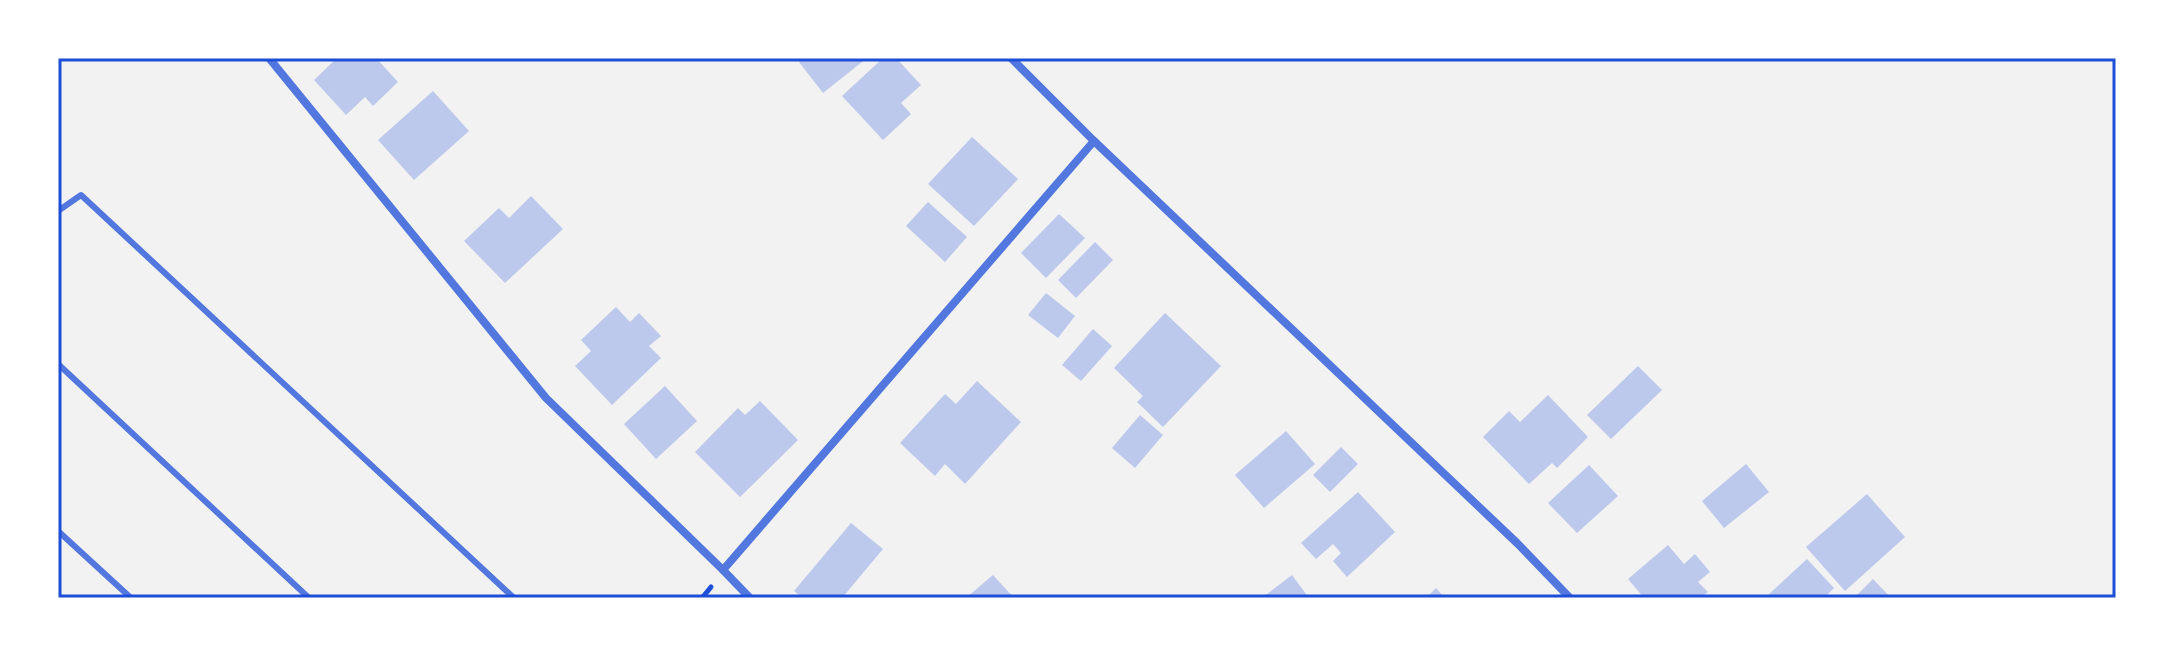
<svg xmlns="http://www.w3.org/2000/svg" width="2174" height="656" font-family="Roboto,sans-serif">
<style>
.building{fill:#bdc9ec}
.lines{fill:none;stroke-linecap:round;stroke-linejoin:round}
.path{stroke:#1d4ed8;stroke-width:5}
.service{stroke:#5277de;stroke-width:6}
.minor{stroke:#5277de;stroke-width:8}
.neatline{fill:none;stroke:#1d4ed8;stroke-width:3}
</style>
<rect width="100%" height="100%" fill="#f2f2f2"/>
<!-- building -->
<g class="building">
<path d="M337,58H376L398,82L373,106L365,97L346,115L314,80Z"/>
<path d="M804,58H867L823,93L799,62Z"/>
<path d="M883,58H896L921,85L901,103L911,114L883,140L842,96Z"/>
<path d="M433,91L469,131L414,180L378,140Z"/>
<path d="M972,137L1018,179L974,226L928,184Z"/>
<path d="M531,196L563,229L505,283L464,241L499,208L509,218Z"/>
<path d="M928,202L967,237L945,262L906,226Z"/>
<path d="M1059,214L1085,238L1046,278L1021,253Z"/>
<path d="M1095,242L1113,260L1076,298L1058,280Z"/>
<path d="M1046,293L1075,316L1058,338L1028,315Z"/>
<path d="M616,307L630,322L639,313L661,336L649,346L661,358L612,405L575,366L591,351L581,340Z"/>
<path d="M1165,313L1221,366L1163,427L1137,402L1143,396L1114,368Z"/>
<path d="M1093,329L1112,346L1081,381L1062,365Z"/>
<path d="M1638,366L1662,390L1611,439L1587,415Z"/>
<path d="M977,381L1021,422L965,484L945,464L935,476L900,443L945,394L956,404Z"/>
<path d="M665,386L697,421L656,459L624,424Z"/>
<path d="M1548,395L1588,437L1557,468L1552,463L1529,484L1483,437L1509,411L1520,422Z"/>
<path d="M760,401L798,440L740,497L695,452L738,408L745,415Z"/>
<path d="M1140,415L1163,435L1135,468L1112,448Z"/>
<path d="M1286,431L1315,464L1264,508L1235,475Z"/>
<path d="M1341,447L1358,464L1330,492L1313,475Z"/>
<path d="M1746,464L1769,492L1724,528L1702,501Z"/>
<path d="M1589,465L1618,496L1577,533L1548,503Z"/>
<path d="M1358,492L1395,532L1347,577L1333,561L1341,553L1333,544L1316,559L1301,543Z"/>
<path d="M1867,494L1905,537L1845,591L1806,547Z"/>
<path d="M851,523L883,549L842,598H803L794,591Z"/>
<path d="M1668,545L1684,564L1695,554L1710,572L1698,582L1708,592L1700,598H1644L1628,579Z"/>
<path d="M1807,559L1834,588L1824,598H1769L1767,596Z"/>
<path d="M993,575L1014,598H966Z"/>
<path d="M1292,575L1309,598H1262Z"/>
<path d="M1873,579L1891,598H1854Z"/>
<path d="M1436,588L1445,598H1426Z"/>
</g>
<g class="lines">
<!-- path -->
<path class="path" d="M702,598L711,587"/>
<!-- service -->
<g class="service">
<path d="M58,211L81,195L514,598"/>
<path d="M58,364L309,598"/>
<path d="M58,531L131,598"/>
</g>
<!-- minor -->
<g class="minor">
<path d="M269,58L546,398L723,570"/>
<path d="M1011,58L1094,141L1517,543L1570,598"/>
<path d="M750,598L723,570L1094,141"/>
</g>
</g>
<!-- border -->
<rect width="2174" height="656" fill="none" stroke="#ffffff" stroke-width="120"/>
<rect x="60" y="60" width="2054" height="536" class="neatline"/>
</svg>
